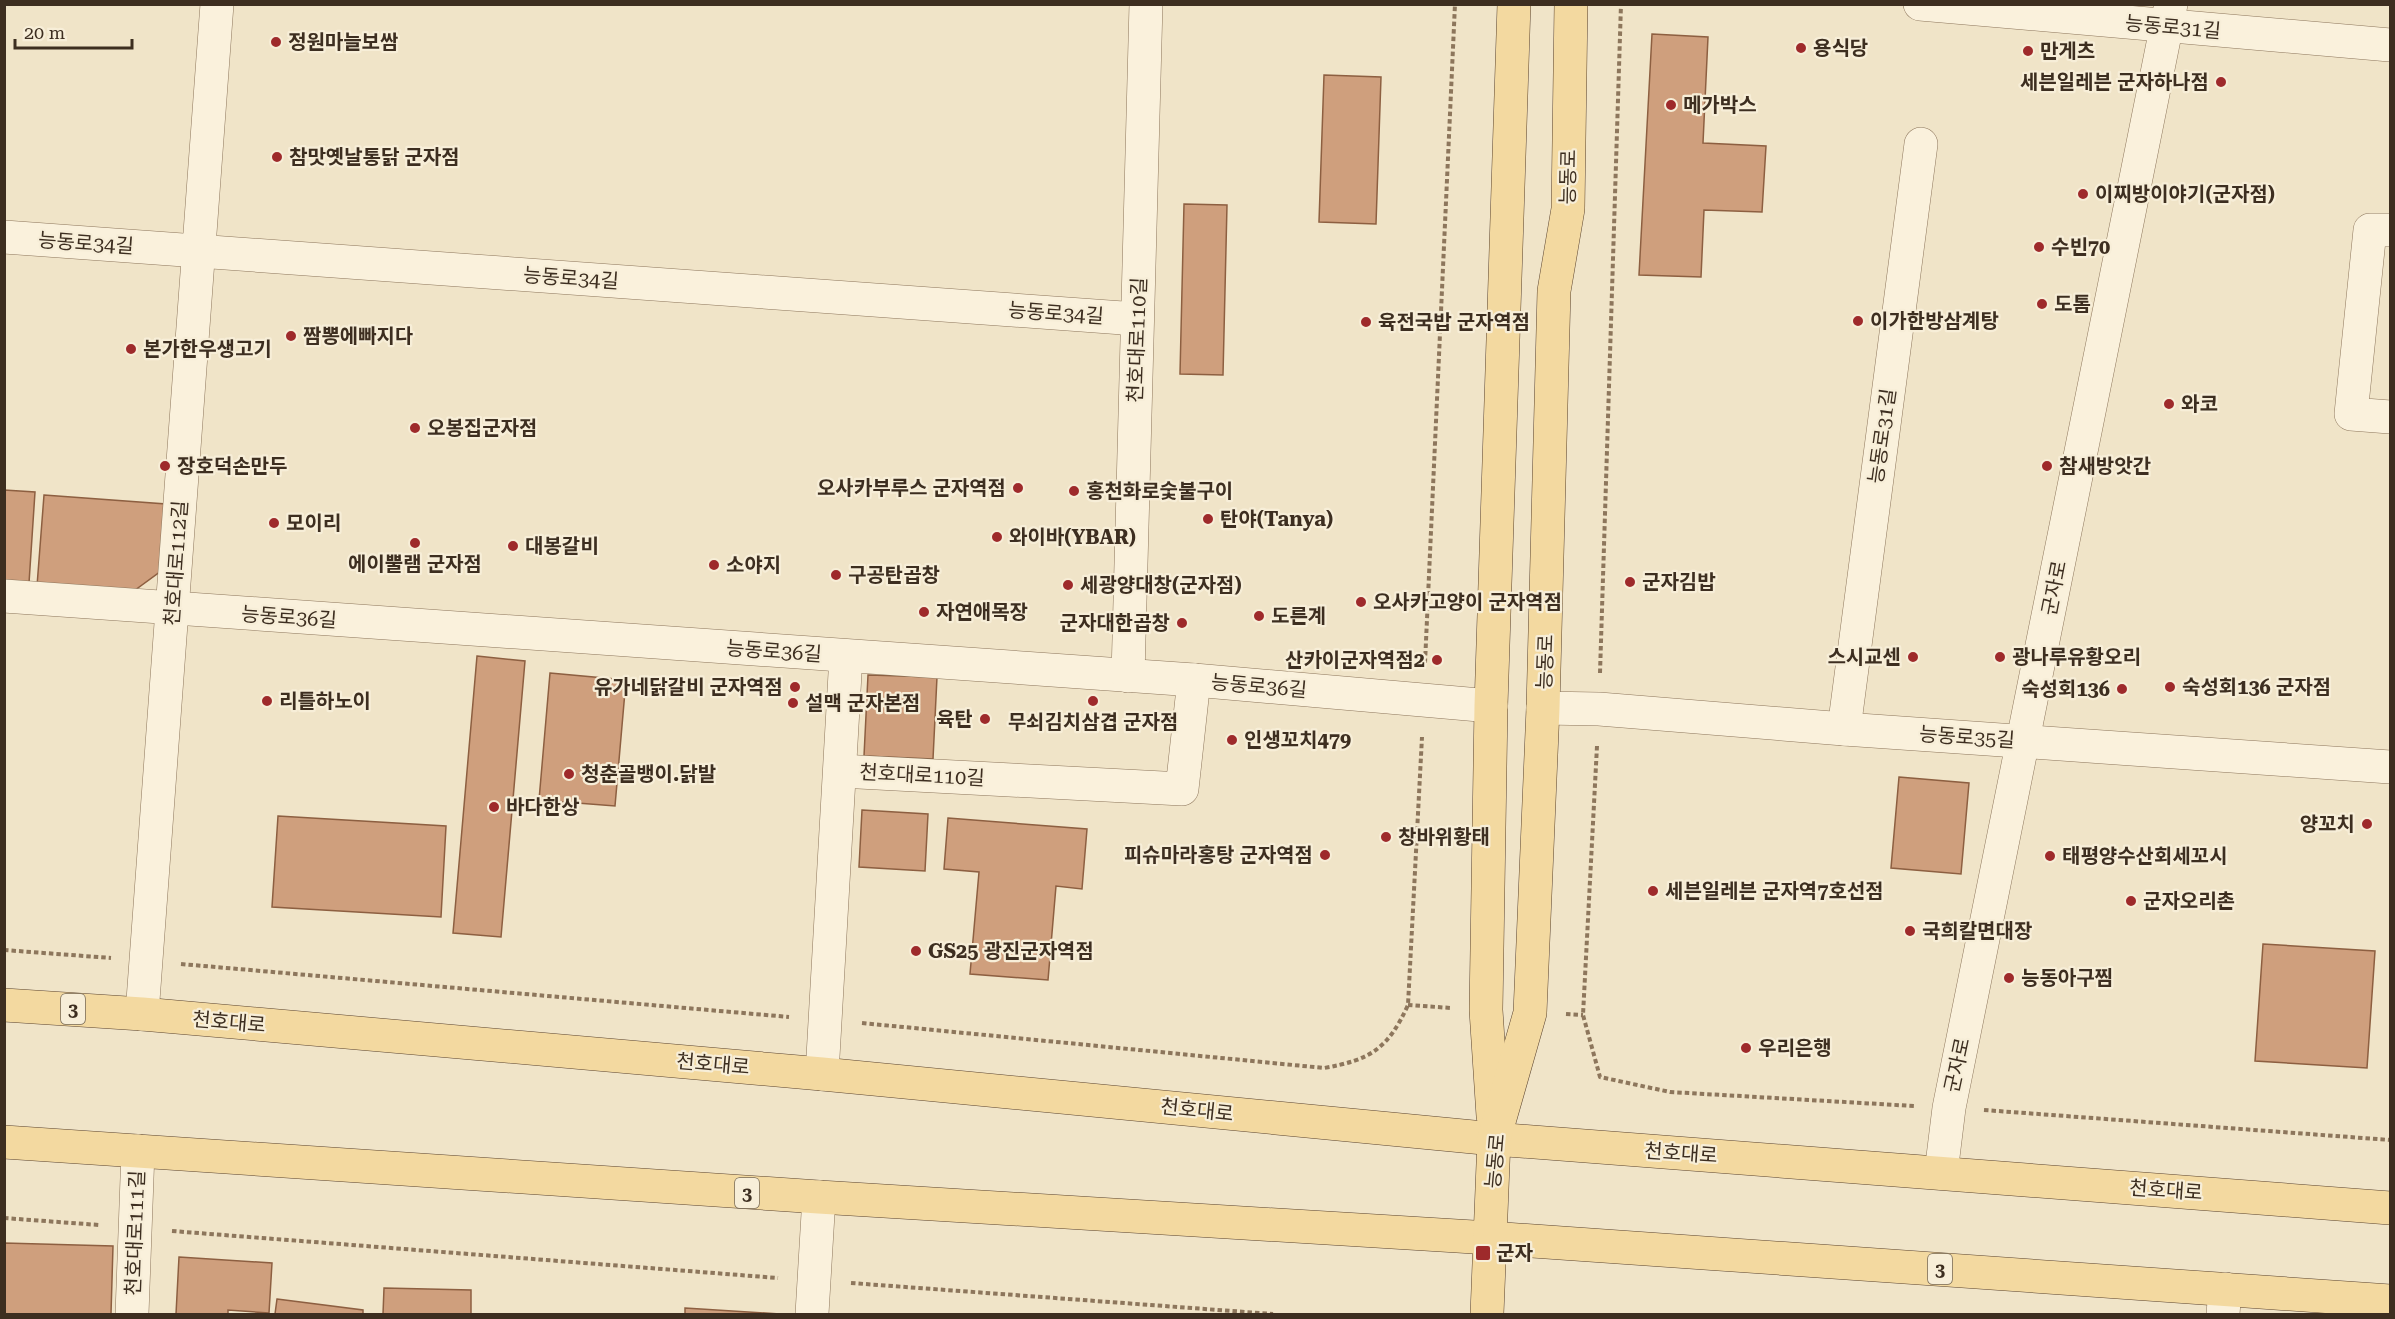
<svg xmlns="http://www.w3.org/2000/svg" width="2395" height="1319" font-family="'Roboto Serif','Noto Sans KR',serif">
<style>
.building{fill:#cf9f7d;stroke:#8d5f41;stroke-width:1.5}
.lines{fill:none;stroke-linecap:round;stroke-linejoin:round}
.minor-casing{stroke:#8d765c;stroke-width:34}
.major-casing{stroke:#5b4430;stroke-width:34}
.path{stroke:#8d765c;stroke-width:4;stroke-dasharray:4.5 3;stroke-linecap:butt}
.minor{stroke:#faf1dc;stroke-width:33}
.major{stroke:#f3d9a0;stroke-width:33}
.poi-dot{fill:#9e2a2b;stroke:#f7eed8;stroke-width:2}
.labels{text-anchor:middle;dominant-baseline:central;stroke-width:4.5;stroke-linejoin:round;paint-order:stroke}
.shield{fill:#f7eed8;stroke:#756857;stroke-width:1.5}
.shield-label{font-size:18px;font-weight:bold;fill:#3d2e20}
.street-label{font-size:20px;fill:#3d2e20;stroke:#f7eed8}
.poi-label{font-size:20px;font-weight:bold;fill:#3d2e20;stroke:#f7eed8;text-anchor:start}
</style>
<rect width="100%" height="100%" fill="#f0e4c8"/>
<!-- building -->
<g class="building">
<path d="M1652,34L1708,37L1703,143L1766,146L1762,212L1704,210L1701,277L1639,275Z"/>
<path d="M1324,75L1381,77L1376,224L1319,222Z"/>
<path d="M1184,204L1227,205L1223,375L1180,374Z"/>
<path d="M4,490L35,492L29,583L4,582Z"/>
<path d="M44,495L166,504L161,571L131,593L37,586Z"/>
<path d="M477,656L525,661L501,937L453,933Z"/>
<path d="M550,673L626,680L615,806L539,800Z"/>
<path d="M868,675L937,677L933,759L864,756Z"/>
<path d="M1899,777L1969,783L1961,874L1891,868Z"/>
<path d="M862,810L928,814L925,871L859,867Z"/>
<path d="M278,816L446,826L441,917L272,907Z"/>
<path d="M948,818L1087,829L1082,889L1056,886L1048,980L970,974L979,872L944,869Z"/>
<path d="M2263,944L2375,951L2367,1068L2255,1061Z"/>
<path d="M4,1243L113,1246L111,1314H4Z"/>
<path d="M179,1257L272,1263L269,1313L228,1310V1314H176Z"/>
<path d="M384,1288L471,1290V1314H383Z"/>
<path d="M277,1299L363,1310V1314H275Z"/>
<path d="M685,1308L780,1314H685Z"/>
</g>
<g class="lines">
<defs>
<g id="minor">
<path d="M1920,4L2390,45"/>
<path d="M2390,230H2370L2351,414L2390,417"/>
<path d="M4,237L1137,319"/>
<path d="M4,596L1194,680L1491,706"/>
<path d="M1128,676L1146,4"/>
<path d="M1543,708L1599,709L1844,729L2390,767"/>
<path d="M1844,729L1921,144"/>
<path d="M840,771L1182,789L1194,680"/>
<path d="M142,1014L217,4"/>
<path d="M822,1074L846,656"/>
<path d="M1941,1173L1949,1108L2171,4"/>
<path d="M132,1314L138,1151"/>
<path d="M812,1314L819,1197"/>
<path d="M2223,1314L2225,1289"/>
</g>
<g id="major">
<path d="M4,1005L142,1014L822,1074L1494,1139L2390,1208"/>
<path d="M1493,1116L1486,1010L1491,706L1514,4"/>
<path d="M4,1142L819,1197L1490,1238L2390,1301"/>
<path d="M1487,1314L1494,1139L1530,1013L1543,708L1554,291L1568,209L1571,4"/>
</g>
</defs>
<!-- minor casing -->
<use href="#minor" class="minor-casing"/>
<!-- major casing -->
<use href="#major" class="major-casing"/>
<!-- path -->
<g class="path">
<path d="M1425,663L1455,4"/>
<path d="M1600,673L1621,4"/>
<path d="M1597,746L1583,1015L1600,1077L1670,1092L1914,1106"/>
<path d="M4,950L111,958"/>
<path d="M181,964L789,1017"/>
<path d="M1408,1005L1451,1008"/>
<path d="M1566,1014L1583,1015"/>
<path d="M862,1023L1324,1068C1370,1060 1388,1049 1408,1005L1422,737"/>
<path d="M1984,1110L2390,1140"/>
<path d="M4,1218L99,1225"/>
<path d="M172,1231L778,1278"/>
<path d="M851,1283L1273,1314"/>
</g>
<!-- minor -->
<use href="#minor" class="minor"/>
<!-- major -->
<use href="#major" class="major"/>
</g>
<!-- markers -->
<g class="poi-dot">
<circle cx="276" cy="42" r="6"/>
<circle cx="1801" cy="48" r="6"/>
<circle cx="2028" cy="51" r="6"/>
<circle cx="2221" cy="82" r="6"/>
<circle cx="1671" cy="105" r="6"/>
<circle cx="277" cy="157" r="6"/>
<circle cx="2083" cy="194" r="6"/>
<circle cx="2039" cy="247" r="6"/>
<circle cx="2042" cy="304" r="6"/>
<circle cx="1858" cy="321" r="6"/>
<circle cx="1366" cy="322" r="6"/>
<circle cx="291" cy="336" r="6"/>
<circle cx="131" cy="349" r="6"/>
<circle cx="2169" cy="404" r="6"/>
<circle cx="415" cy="428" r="6"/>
<circle cx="165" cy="466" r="6"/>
<circle cx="2047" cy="466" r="6"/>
<circle cx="1018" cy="488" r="6"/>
<circle cx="1074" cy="491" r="6"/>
<circle cx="1208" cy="519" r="6"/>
<circle cx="274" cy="523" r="6"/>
<circle cx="997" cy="537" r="6"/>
<circle cx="415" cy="543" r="6"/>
<circle cx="513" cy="546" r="6"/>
<circle cx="714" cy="565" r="6"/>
<circle cx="836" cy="575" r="6"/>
<circle cx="1630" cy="582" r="6"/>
<circle cx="1068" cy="585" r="6"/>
<circle cx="1361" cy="602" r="6"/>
<circle cx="924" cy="612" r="6"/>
<circle cx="1259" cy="616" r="6"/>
<circle cx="1182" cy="623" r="6"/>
<circle cx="1913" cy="657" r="6"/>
<circle cx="2000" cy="657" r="6"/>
<circle cx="1437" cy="660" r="6"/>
<circle cx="795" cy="687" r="6"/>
<circle cx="2170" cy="687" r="6"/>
<circle cx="2122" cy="689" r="6"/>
<circle cx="267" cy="701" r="6"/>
<circle cx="1093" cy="701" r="6"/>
<circle cx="793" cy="703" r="6"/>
<circle cx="985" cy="719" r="6"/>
<circle cx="1232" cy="740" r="6"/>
<circle cx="569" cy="774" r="6"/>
<circle cx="494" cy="807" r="6"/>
<circle cx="2367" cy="824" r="6"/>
<circle cx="1386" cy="837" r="6"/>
<circle cx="1325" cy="855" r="6"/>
<circle cx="2050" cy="856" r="6"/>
<circle cx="1653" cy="891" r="6"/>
<circle cx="2131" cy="901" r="6"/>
<circle cx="1910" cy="931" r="6"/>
<circle cx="916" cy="951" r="6"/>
<circle cx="2009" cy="978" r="6"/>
<circle cx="1746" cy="1048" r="6"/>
<rect x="1475" y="1245" width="16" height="16" rx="3"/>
</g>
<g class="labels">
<!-- shield labels -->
<g class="shield">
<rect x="61" y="994" width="24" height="30" rx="4.5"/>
<rect x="735" y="1178" width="24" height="30" rx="4.5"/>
<rect x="1928" y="1254" width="24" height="30" rx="4.5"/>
</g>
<g class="shield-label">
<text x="73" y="1009">3</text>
<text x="747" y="1193">3</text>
<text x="1940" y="1269">3</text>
</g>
<!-- street labels -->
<g class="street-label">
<text transform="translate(2173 27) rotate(5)">능동로31길</text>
<text transform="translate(1568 177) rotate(-89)">능동로</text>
<text transform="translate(86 243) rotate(4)">능동로34길</text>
<text transform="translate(571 278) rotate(4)">능동로34길</text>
<text transform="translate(1056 313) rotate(4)">능동로34길</text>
<text transform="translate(1137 340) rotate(-88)">천호대로110길</text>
<text transform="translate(1882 436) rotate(-82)">능동로31길</text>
<text transform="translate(176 563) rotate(-86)">천호대로112길</text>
<text transform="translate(2054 588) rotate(-79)">군자로</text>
<text transform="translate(289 617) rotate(4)">능동로36길</text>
<text transform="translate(774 651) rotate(4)">능동로36길</text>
<text transform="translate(1545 662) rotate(-88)">능동로</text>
<text transform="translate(1259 686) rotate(5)">능동로36길</text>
<text transform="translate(1967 737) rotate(4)">능동로35길</text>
<text transform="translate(922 775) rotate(3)">천호대로110길</text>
<text transform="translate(229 1022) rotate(5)">천호대로</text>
<text transform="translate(713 1064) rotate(5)">천호대로</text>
<text transform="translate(1957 1065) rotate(-78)">군자로</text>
<text transform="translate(1197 1110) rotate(6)">천호대로</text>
<text transform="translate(1681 1153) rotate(4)">천호대로</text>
<text transform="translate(1495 1161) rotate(-85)">능동로</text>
<text transform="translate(2166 1190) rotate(4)">천호대로</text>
<text transform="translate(135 1233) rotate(-88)">천호대로111길</text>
</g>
<!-- poi labels -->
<g class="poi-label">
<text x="288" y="42">정원마늘보쌈</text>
<text x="1813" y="48">용식당</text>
<text x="2040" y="51">만게츠</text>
<text x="2209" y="82" text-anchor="end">세븐일레븐 군자하나점</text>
<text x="1683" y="105">메가박스</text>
<text x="289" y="157">참맛옛날통닭 군자점</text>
<text x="2095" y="194">이찌방이야기(군자점)</text>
<text x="2051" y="247">수빈70</text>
<text x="2054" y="304">도톰</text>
<text x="1870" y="321">이가한방삼계탕</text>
<text x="1378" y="322">육전국밥 군자역점</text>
<text x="303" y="336">짬뽕에빠지다</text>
<text x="143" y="349">본가한우생고기</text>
<text x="2181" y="404">와코</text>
<text x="427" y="428">오봉집군자점</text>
<text x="177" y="466">장호덕손만두</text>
<text x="2059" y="466">참새방앗간</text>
<text x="1006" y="488" text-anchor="end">오사카부루스 군자역점</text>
<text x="1086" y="491">홍천화로숯불구이</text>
<text x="1220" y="519">탄야(Tanya)</text>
<text x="286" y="523">모이리</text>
<text x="1009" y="537">와이바(YBAR)</text>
<text x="525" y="546">대봉갈비</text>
<text x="415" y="564" text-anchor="middle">에이뿔램 군자점</text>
<text x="726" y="565">소야지</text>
<text x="848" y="575">구공탄곱창</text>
<text x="1642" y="582">군자김밥</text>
<text x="1080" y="585">세광양대창(군자점)</text>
<text x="1373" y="602">오사카고양이 군자역점</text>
<text x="936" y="612">자연애목장</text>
<text x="1271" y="616">도른계</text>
<text x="1170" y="623" text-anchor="end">군자대한곱창</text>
<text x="1901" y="657" text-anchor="end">스시교센</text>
<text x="2012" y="657">광나루유황오리</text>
<text x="1425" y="660" text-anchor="end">산카이군자역점2</text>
<text x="783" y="687" text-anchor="end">유가네닭갈비 군자역점</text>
<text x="2182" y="687">숙성회136 군자점</text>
<text x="2110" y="689" text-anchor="end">숙성회136</text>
<text x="279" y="701">리틀하노이</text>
<text x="805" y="703">설맥 군자본점</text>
<text x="973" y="719" text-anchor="end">육탄</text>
<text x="1093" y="722" text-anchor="middle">무쇠김치삼겹 군자점</text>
<text x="1244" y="740">인생꼬치479</text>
<text x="581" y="774">청춘골뱅이.닭발</text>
<text x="506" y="807">바다한상</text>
<text x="2355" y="824" text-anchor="end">양꼬치</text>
<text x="1398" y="837">창바위황태</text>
<text x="1313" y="855" text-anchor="end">피슈마라홍탕 군자역점</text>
<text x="2062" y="856">태평양수산회세꼬시</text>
<text x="1665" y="891">세븐일레븐 군자역7호선점</text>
<text x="2143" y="901">군자오리촌</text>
<text x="1922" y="931">국희칼면대장</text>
<text x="928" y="951">GS25 광진군자역점</text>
<text x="2021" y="978">능동아구찜</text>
<text x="1758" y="1048">우리은행</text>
<text x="1496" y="1253">군자</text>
</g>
</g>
<!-- border -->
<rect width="2395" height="1319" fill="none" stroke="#3d2e20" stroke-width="12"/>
<!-- scale -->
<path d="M15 39v9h117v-9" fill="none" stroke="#3d2e20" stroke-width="3"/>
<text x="24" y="39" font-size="18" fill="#3d2e20" stroke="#f7eed8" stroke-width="4.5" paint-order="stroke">20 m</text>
</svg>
